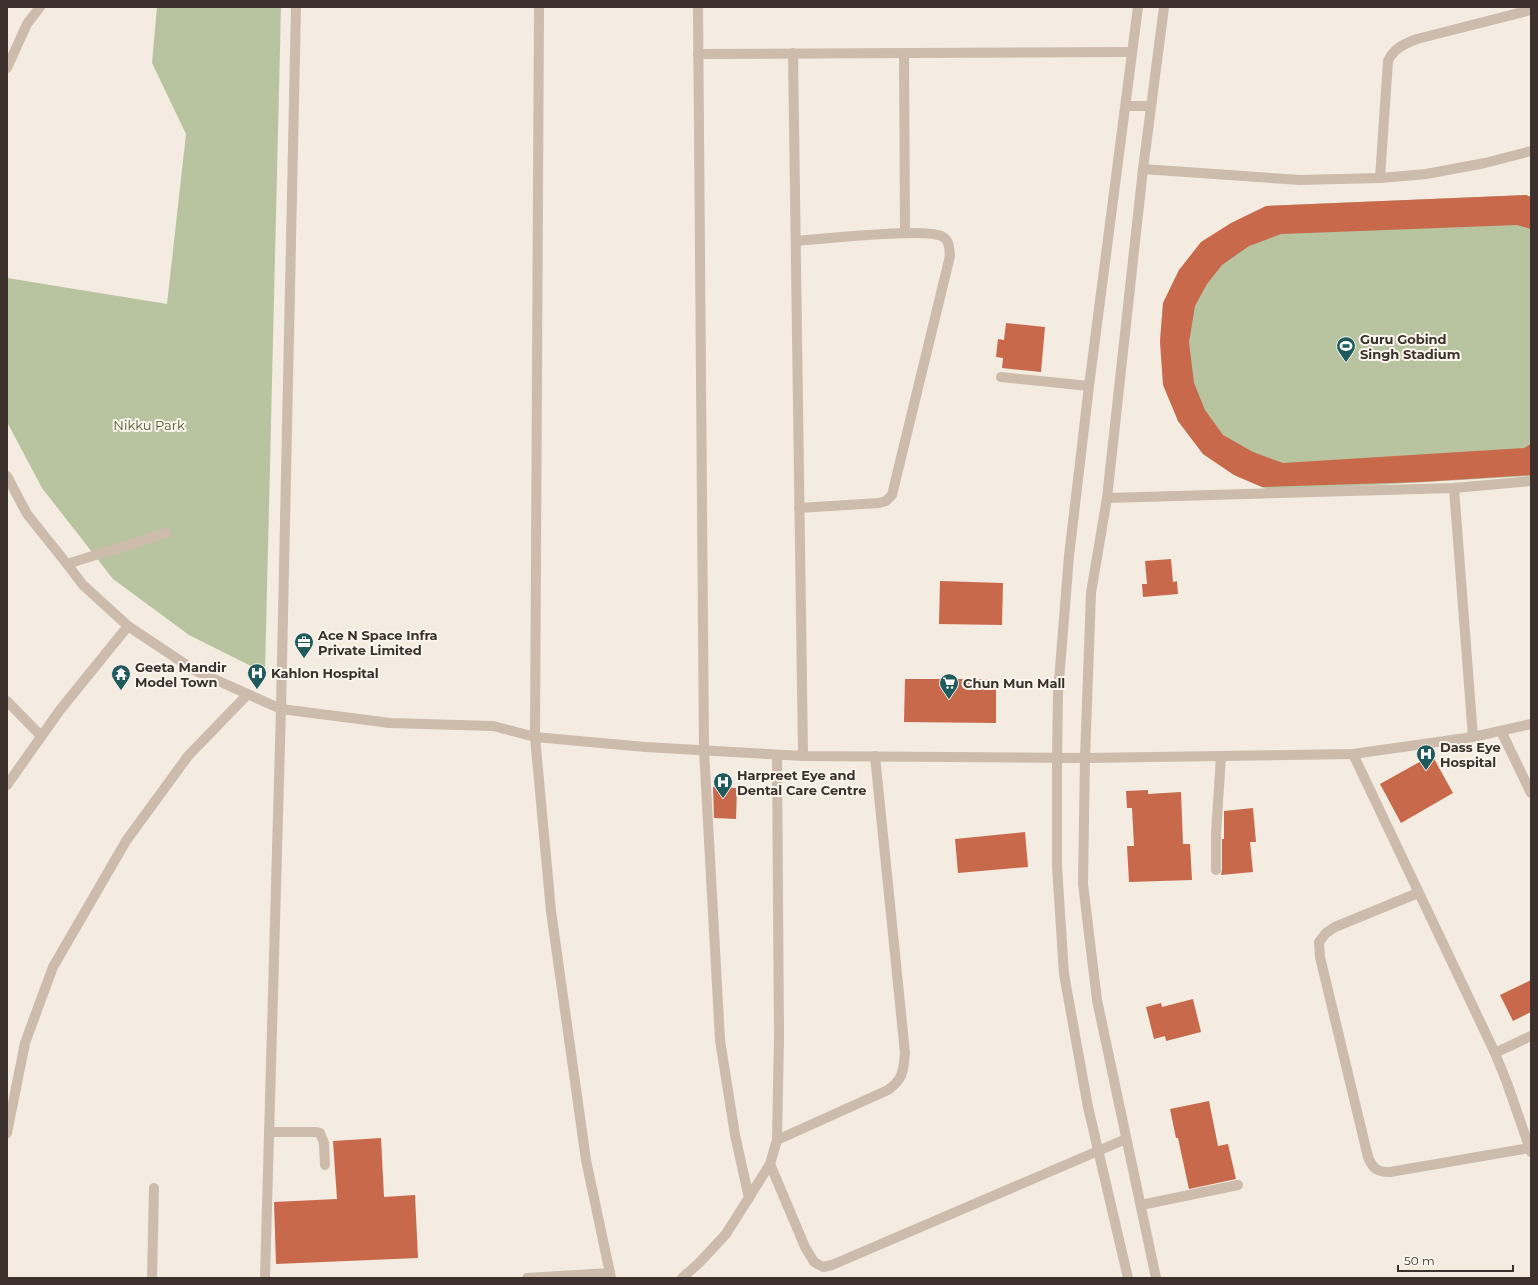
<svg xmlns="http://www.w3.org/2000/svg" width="1538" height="1285" font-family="Montserrat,sans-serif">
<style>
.green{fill:#b8c4a0}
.building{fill:#c8694b}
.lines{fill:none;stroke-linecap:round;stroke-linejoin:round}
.minor{stroke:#cdbbac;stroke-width:10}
.labels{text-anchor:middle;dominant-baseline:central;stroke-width:4;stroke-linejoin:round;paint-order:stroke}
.poi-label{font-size:13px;font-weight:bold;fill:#3b302b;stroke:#fbf5ee;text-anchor:start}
.park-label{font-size:13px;fill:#4a5a2e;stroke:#fbf5ee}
</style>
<rect width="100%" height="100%" fill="#f4ebe1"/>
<!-- green -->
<g class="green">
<path d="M157,7H281L265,673L189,635L113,579L42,488L7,422V278L167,304L186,134L152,63Z"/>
<path d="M1526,195L1531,197V476L1271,491L1234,475L1203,454L1178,421L1160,342L1163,303L1179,270L1266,206Z"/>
</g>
<!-- building -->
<g class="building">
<path d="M1526,195L1531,197V229L1517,225L1281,234L1249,246L1222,265L1207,284L1195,306L1189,342L1194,383L1205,410L1223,435L1253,452L1283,463L1524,448L1531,444V475L1421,482L1262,487L1234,475L1203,454L1178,421L1163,385L1160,342L1163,303L1179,270L1201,242L1231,223L1266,206Z"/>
<path d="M1006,323L1045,327L1041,372L1002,368L1003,358L996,357L998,339L1004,340Z"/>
<path d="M1171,559L1173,582L1177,581L1178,594L1143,597L1142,584H1147L1145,561Z"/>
<path d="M940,581L1003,583L1002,625L939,624Z"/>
<path d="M905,679H996V723L904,722Z"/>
<path d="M1432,755L1453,793L1401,823L1380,784Z"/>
<path d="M713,787L737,788L736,819L714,818Z"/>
<path d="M1148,790V794L1181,792L1183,844H1190L1192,880L1129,882L1127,846H1134L1132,808H1127L1126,791Z"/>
<path d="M1253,808L1256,842H1250L1253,872L1221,875L1222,870V839H1224V811Z"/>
<path d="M1025,832L1028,867L958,873L955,839Z"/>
<path d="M1531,980V1012L1513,1021L1500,995Z"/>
<path d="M1193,999L1201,1032L1166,1041L1165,1036L1154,1039L1146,1007L1161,1003L1162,1007Z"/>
<path d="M1209,1101L1218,1146L1228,1144L1236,1179L1189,1189L1178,1138H1176L1170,1109Z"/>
<path d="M381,1138L384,1197L415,1195L418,1258L276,1264L274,1202L337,1199L333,1141Z"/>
</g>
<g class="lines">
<!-- minor -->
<g class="minor">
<path d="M539,7L535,737L551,911L586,1160L611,1278"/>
<path d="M698,7L704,750L720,1040L735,1135L749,1198"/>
<path d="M793,53L803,756"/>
<path d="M904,53L905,233"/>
<path d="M698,54L1132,52"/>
<path d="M7,68L27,24L40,7"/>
<path d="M1126,106H1151"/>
<path d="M1143,169L1300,180L1380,178L1426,174L1485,163L1531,151"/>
<path d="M1380,178L1388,61C1394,48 1404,44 1417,39L1531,10"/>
<path d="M796,241C819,239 930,227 943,237C950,241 949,249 950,256L892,495L886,501L879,503L799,508"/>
<path d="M1001,377L1089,386"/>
<path d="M7,476L27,514L67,564L83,585L128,626L194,670L281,709L390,723L493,726L535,737L645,747L803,756L1085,758L1353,754L1473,737L1531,724"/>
<path d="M1454,488L1473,737"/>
<path d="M1107,498L1454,488L1531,481"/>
<path d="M67,564L166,533"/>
<path d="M7,701L41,736"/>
<path d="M1501,731L1531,793"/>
<path d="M1353,754L1495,1053L1507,1083L1531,1152"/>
<path d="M7,785L60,710L128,626"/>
<path d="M1216,870V834L1221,756"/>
<path d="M1418,893L1335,927L1326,933L1319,942L1320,957L1368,1157C1373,1169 1377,1172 1390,1172L1530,1148"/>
<path d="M1495,1053L1531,1036"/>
<path d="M269,1132H315L320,1133L324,1143L325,1165"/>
<path d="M7,1133L25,1043L53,967L126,841L188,756L247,695"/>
<path d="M777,1140L888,1090C904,1078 903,1071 905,1053L875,756"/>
<path d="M770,1164L805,1247L814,1262L823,1267L832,1265L1126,1139"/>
<path d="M1141,1205L1238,1185"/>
<path d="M152,1278L154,1188"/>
<path d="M265,1278L281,709L296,7"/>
<path d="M527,1278L610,1273"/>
<path d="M682,1278L699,1263L726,1234L770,1164L777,1140L779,1038L777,755"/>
<path d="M1128,1278L1088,1107L1064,974L1057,867V758L1058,693L1069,556L1089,386L1138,7"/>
<path d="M1156,1278L1097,1000L1083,884L1085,758L1091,593L1107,498L1143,169L1164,7"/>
</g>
</g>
<!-- icons -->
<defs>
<symbol id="stadium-pin" viewBox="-11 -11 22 30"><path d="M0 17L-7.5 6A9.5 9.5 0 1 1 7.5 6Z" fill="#1f5a5e" stroke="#fbf5ee"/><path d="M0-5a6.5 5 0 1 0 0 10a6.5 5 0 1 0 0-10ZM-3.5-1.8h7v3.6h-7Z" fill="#fff"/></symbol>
<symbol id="office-pin" viewBox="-11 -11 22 30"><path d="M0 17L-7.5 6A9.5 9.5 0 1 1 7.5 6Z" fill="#1f5a5e" stroke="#fbf5ee"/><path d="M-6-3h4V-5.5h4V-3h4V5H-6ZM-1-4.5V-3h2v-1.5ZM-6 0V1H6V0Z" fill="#fff"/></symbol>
<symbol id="hospital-pin" viewBox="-11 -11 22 30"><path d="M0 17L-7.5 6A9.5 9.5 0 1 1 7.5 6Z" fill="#1f5a5e" stroke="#fbf5ee"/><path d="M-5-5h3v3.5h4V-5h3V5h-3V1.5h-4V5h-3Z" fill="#fff"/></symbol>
<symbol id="temple-pin" viewBox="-11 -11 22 30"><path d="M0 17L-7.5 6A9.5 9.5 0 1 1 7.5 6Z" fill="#1f5a5e" stroke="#fbf5ee"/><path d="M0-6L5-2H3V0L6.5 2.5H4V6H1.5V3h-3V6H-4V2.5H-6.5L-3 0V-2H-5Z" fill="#fff"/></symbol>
<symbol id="supermarket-pin" viewBox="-11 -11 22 30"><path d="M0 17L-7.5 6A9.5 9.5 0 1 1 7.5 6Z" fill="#1f5a5e" stroke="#fbf5ee"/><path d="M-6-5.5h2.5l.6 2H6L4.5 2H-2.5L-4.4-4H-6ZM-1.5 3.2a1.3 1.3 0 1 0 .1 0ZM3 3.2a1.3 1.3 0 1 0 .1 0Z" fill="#fff"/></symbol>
</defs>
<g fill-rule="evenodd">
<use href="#stadium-pin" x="1335" y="335" width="22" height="30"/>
<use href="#office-pin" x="293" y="631" width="22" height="30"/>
<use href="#hospital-pin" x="246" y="662" width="22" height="30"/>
<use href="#temple-pin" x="110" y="663" width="22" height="30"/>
<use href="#supermarket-pin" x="938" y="672" width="22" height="30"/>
<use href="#hospital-pin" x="1415" y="743" width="22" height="30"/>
<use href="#hospital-pin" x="712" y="771" width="22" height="30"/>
</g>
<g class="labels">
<!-- poi labels -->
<g class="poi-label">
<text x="1360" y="339">Guru Gobind<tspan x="1360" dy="15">Singh Stadium</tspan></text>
<text x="318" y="635">Ace N Space Infra<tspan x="318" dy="15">Private Limited</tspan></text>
<text x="135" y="667">Geeta Mandir<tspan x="135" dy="15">Model Town</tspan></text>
<text x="271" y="673">Kahlon Hospital</text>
<text x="963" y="683">Chun Mun Mall</text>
<text x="1440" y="747">Dass Eye<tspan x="1440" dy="15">Hospital</tspan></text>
<text x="737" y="775">Harpreet Eye and<tspan x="737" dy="15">Dental Care Centre</tspan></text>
</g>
<!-- park labels -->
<g class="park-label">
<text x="149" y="425">Nikku Park</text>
</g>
</g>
<!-- border -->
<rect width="1538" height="1285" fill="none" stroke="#3b302b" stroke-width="16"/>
<!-- scale -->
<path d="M1398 1265v6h115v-6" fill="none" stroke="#3b302b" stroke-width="2"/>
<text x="1404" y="1265" font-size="12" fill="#3b302b" stroke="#fbf5ee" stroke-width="3" paint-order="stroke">50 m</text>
</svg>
